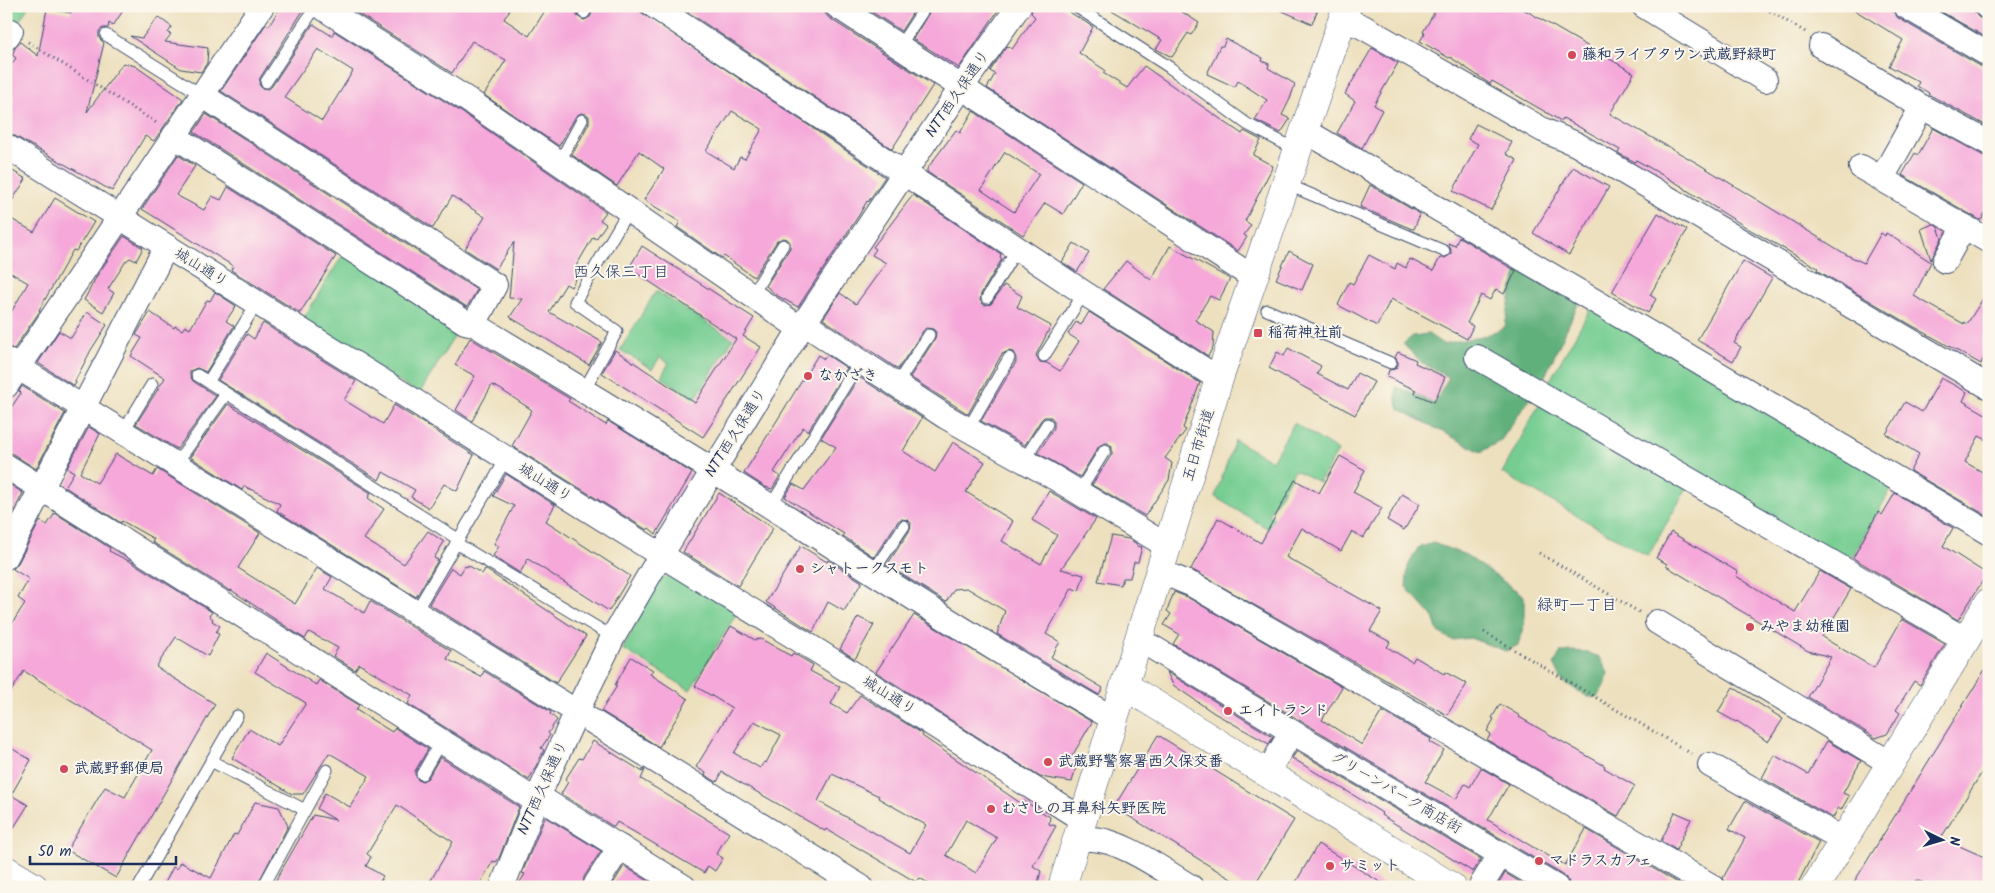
<svg xmlns="http://www.w3.org/2000/svg" width="1995" height="893" font-family="Kalam,'Klee One',sans-serif">
<style>
.green{fill:#76cd92;stroke:#487e78}
.forest{fill:#60b07c;stroke:#3e706d}
.building{fill:#f5a8d9;fill-rule:evenodd}
.lines{fill:none;stroke-linecap:round;stroke-linejoin:round}
.lane-casing{stroke:#3a4a6c;stroke-width:13}
.street-casing{stroke:#3a4a6c;stroke-width:26}
.secondary-casing{stroke:#3a4a6c;stroke-width:29}
.primary-casing{stroke:#3a4a6c;stroke-width:29}
.path{stroke:#3a4a6c;stroke-width:3;stroke-dasharray:1 4;stroke-linecap:butt}
.lane{stroke:#fff;stroke-width:11}
.street{stroke:#fff;stroke-width:24}
.secondary{stroke:#fff;stroke-width:28}
.primary{stroke:#fff;stroke-width:28}
.poi-dot{fill:#d1495b;stroke:#fbf7ec;stroke-width:2}
.labels{text-anchor:middle;dominant-baseline:central;stroke-width:4;stroke-linejoin:round;paint-order:stroke}
.poi-label{font-size:15px;font-weight:bold;fill:#1b2f5e;stroke:#fbf7ec;text-anchor:start}
.street-label{font-size:15px;fill:#1b2f5e;stroke:#fbf7ec}
.neighbourhood-label{font-size:16px;fill:#1b2f5e;stroke:#fbf7ec}
</style>
<rect width="100%" height="100%" fill="#fbf7ec"/>
<filter id="ink" filterUnits="userSpaceOnUse"><feTurbulence type="fractalNoise" baseFrequency=".02" numOctaves="2"/><feDisplacementMap in="SourceGraphic" scale="10" xChannelSelector="R" yChannelSelector="G"/><feConvolveMatrix kernelMatrix="1 2 1 2 8 2 1 2 1" color-interpolation-filters="sRGB"/></filter>
<filter id="wash" filterUnits="userSpaceOnUse"><feTurbulence type="fractalNoise" baseFrequency=".0096" numOctaves="4" result="noise"/><feDisplacementMap in="SourceGraphic" scale="20" xChannelSelector="R" yChannelSelector="G"/><feGaussianBlur stdDeviation="1.12" result="paint"/><feColorMatrix in="noise" values="0 0 0 0 0 0 0 0 0 0 0 0 0 0 0 0 0 1.4 0 .05"/><feComposite in="paint" operator="in"/></filter>
<g filter="url(#wash)">
<rect width="100%" height="100%" fill="#ede0be"/>
<!-- green -->
<g class="green">
<path d="M6,6H29L15,27L6,22Z"/>
<path d="M345,251L462,324L419,394L302,321Z"/>
<path d="M656,291L733,339L695,399L661,377L669,363L660,357L652,369L620,350Z"/>
<path d="M1592,306L1894,484L1848,565L1545,389Z"/>
<path d="M1541,401L1688,486L1648,556L1502,473Z"/>
<path d="M1294,423L1338,451L1319,482L1295,470L1269,514L1285,528L1282,537L1215,497L1235,440L1272,461Z"/>
<path d="M673,574L737,613L690,690L623,649L658,581Z"/>
</g>
<!-- forest -->
<g class="forest">
<path d="M1519,267L1580,300L1545,376L1501,440L1481,452L1399,409L1396,399V387L1409,391L1434,404L1449,377L1422,363L1403,344L1413,336L1428,334L1443,344L1487,335L1505,327L1511,293Z"/>
<path d="M1433,543L1466,555L1524,596V625L1518,645L1506,651L1470,638L1452,640L1438,632L1433,617L1406,587L1408,566L1418,548Z"/>
<path d="M1570,651L1588,652L1600,658L1608,673L1606,683L1597,697H1588L1562,681L1554,664L1560,653Z"/>
</g>
<g id="blocks">
<!-- building -->
<g class="building">
<path d="M72,6H126L113,26L109,23L108,28H103L99,31V38L104,43L87,112L123,63L135,66L183,99L154,141L145,136L112,191L6,131V72L16,58L12,55L15,48L20,42L38,56L47,9L71,13Z"/>
<path d="M281,6H306L260,78L259,85L262,88L269,89L272,86L313,24L332,36L334,31L460,111L606,212L600,220L606,224L596,239L593,237L575,268L580,272L571,287L566,284L549,312L602,342L589,365L510,317L522,299L509,298L514,242L496,269L465,249L485,217L452,196L433,228L221,91L266,24L269,26ZM318,49L353,71L322,121L284,97Z"/>
<path d="M346,6H512L504,19L529,36L548,6H579L577,13V16L584,20L590,17L595,6H632L885,177L868,202L867,201L859,215L798,307L776,295L766,286L790,248V242L787,239L783,238L777,241L754,277L724,256L722,258L677,227L680,222L644,200L664,169L639,151L617,186L572,155L589,123V116L586,114L581,113L576,116L559,146L484,95L506,60L472,41L452,73ZM732,111L762,129L745,159L740,157L734,168L706,151Z"/>
<path d="M679,6H823L825,13L829,18L933,85L892,149Z"/>
<path d="M863,6H917L901,31Z"/>
<path d="M933,6H1001L959,68L913,39Z"/>
<path d="M1033,6H1060L1093,27L1079,53L1105,70L1103,73L1127,88L1144,66L1242,134L1244,131L1261,140L1253,155L1273,166L1245,221L1251,225L1244,235L1247,237L1238,251L987,88L995,74L990,71L1007,46L1012,49L1035,17L1031,13Z"/>
<path d="M1105,6H1173L1199,23L1191,35L1188,33L1172,57L1156,49L1162,40Z"/>
<path d="M1271,6H1319L1312,24Z"/>
<path d="M1438,6H1518L1634,73L1610,114L1697,163L1847,255L1864,263L1881,233L1885,236L1886,233L1931,262L1914,296L1964,324V322L1967,324L1989,289V362L1983,359L1981,364L1911,325L1817,270L1818,268L1749,229L1685,189V188L1636,160L1635,162L1618,153L1620,150L1563,118L1561,121L1492,81L1490,84L1450,57L1449,58L1420,41L1425,33L1423,32Z"/>
<path d="M1848,6H1889L1898,18L1982,67L1989,69V127L1928,94L1929,93L1917,86L1919,82L1889,66L1903,40Z"/>
<path d="M1943,6H1970L1973,8L1978,17L1989,22V39L1940,11Z"/>
<path d="M158,17L172,27L168,33L171,34L165,42L208,48L207,63L201,72L181,69L130,36L142,38Z"/>
<path d="M1226,39L1263,58L1262,61L1269,64L1268,68L1295,84L1290,99L1282,115L1290,119L1281,133L1255,120L1267,100L1238,81L1235,87L1207,74L1220,46H1223Z"/>
<path d="M1372,48L1398,63L1374,105L1382,110L1362,148L1337,133L1355,101L1345,94Z"/>
<path d="M973,111L1082,182L1063,214L1045,203L1023,235L927,172V169L956,130L960,133ZM1005,152L1039,174L1014,212L981,190Z"/>
<path d="M206,114L477,290L467,307L194,132Z"/>
<path d="M1476,124L1512,142L1506,154L1517,160L1491,210L1453,191L1478,144L1468,139Z"/>
<path d="M1933,128L1982,155L1989,157V205L1982,219L1980,220L1902,175L1915,153L1918,155Z"/>
<path d="M178,155L195,166L176,195L204,210L212,196L221,200L228,187L336,256L300,313L231,270L233,266L142,209Z"/>
<path d="M6,167L26,179L6,210Z"/>
<path d="M1573,167L1609,187L1569,255L1533,233Z"/>
<path d="M1370,185L1420,214L1414,229H1412L1360,207Z"/>
<path d="M913,195L1001,254L1000,257L1002,259L981,294L980,301L984,305L991,304L1004,285L1022,296L1017,307L1051,326L1036,355L1040,362L1047,363L1060,371L1079,341L1068,334L1076,322L1081,325L1089,312L1200,383L1183,428L1186,430L1165,458L1172,463L1169,480L1145,516L1092,485L1112,454V447L1108,443H1105L1099,446L1080,477L1038,453L1054,428V421L1051,417H1044L1041,420L1025,445L981,421L1016,362V358L1013,352L1009,351L1002,354L968,414L910,377L935,339L936,332L933,329L926,328L923,331L898,369L823,319L840,293L856,304L886,263L872,255L876,249L873,247Z"/>
<path d="M55,198L94,222L76,251L73,250L39,310L40,311L14,349L6,346V321L28,283L6,270V216L34,232Z"/>
<path d="M1658,213L1687,230L1650,295L1656,299L1648,313L1612,292Z"/>
<path d="M1933,224L1938,227L1942,238L1931,260L1921,229Z"/>
<path d="M124,236L143,248L136,261L130,258L126,261L108,289L114,293L103,312L84,300L98,274Z"/>
<path d="M1459,237L1516,271L1504,294L1496,289L1490,300L1481,295L1467,323L1473,326L1467,339L1391,299L1377,326L1338,305L1349,282L1353,284L1369,255L1395,269L1397,263L1406,268L1410,259L1433,271L1440,258H1445L1451,254V250L1448,243L1455,246Z"/>
<path d="M1074,243L1089,253L1077,272L1062,262Z"/>
<path d="M642,246L754,318L743,336L761,347L703,437L602,373L615,350L695,403L736,339L629,268Z"/>
<path d="M1170,246L1230,279L1219,300L1210,296L1195,320L1214,332L1213,347L1208,356L1103,289L1126,261L1151,280Z"/>
<path d="M1289,251L1313,264L1302,290L1276,279Z"/>
<path d="M1743,261L1772,278L1734,343L1741,347L1733,361L1697,340Z"/>
<path d="M215,292L236,306L226,321L234,326L206,372L197,368L190,371V375L193,381L216,396L177,449L136,424L165,378L131,356L142,338L136,335L150,312L174,328L175,326L182,330L185,326L190,329L207,300L210,301Z"/>
<path d="M87,312L107,325L91,350L75,381L76,383L74,386L38,363L59,331L71,338Z"/>
<path d="M263,323L356,381L344,400L383,424L394,405L474,455L457,491L444,484L429,508L411,497L415,490L383,472L379,480L218,380L247,334L254,339Z"/>
<path d="M470,338L570,399L568,401L606,425L608,421L692,473L656,534L649,528L647,530L512,446L532,410L500,389L492,385L472,421L456,410L475,376L455,365Z"/>
<path d="M1288,348L1321,366L1317,374L1348,390L1357,373L1374,382L1355,415L1269,368L1277,352L1284,356Z"/>
<path d="M1398,352L1416,360L1415,363L1445,377L1434,402L1415,394L1416,390L1387,377L1389,370L1395,369L1398,366V362L1395,357Z"/>
<path d="M818,355L824,359L827,355L847,368L808,431L803,427L774,472L780,476L772,489L765,487L744,473Z"/>
<path d="M859,377L922,418L903,451L935,472L953,442L985,462L966,492L1013,521L1002,541L1041,564L1057,535L1032,520L1049,491L1096,519L1061,569L1084,575L1079,591L1072,588L1046,634L1060,642L1051,657L1103,688L1099,695L997,634L1005,611L967,588L954,589L946,602L887,565L910,530L911,523L908,520L901,519L898,521L874,557L843,536L844,534L785,497L793,484L804,490L836,447L821,438Z"/>
<path d="M1941,378L1967,392L1963,401L1989,416V441L1979,436L1965,462L1989,476V517L1910,471L1919,454L1886,434L1905,402L1922,412Z"/>
<path d="M22,386L65,413L36,469L13,454L6,452V415L21,393L19,391Z"/>
<path d="M228,404L371,493L368,498L384,509L364,539L404,564L428,531L444,542L434,558L438,560L416,597L277,511L280,504L244,486L242,490L190,457Z"/>
<path d="M89,427L100,434L80,473L97,483L116,454L153,476L157,469L260,533L238,568L295,604L317,568L332,577L325,589L364,613L370,601L451,651L447,659L481,677L484,671L551,712L550,714L557,720L548,733L550,735L541,748L544,750L529,780L408,704L412,695L359,664L355,670L333,656L338,648L309,632L305,639L231,590L230,591L152,542L154,539L122,521L121,523L65,487L74,472L67,468Z"/>
<path d="M1340,456L1365,470L1353,492L1382,508L1363,538L1352,531L1341,551L1302,528L1286,557L1382,611L1370,631L1390,642L1387,647L1412,662L1415,657L1444,674L1445,672L1467,684L1447,715L1191,569L1218,518L1261,543L1295,480L1319,493Z"/>
<path d="M506,474L555,505L546,521L630,576L609,611L528,559L520,573L493,556L499,546L494,544L514,506L493,496Z"/>
<path d="M6,482L23,493L6,527Z"/>
<path d="M719,493L773,528L738,586L683,552Z"/>
<path d="M1895,493L1953,528L1943,546L1987,574L1958,620L1853,558L1878,512L1882,515Z"/>
<path d="M1402,494L1420,504L1404,530L1387,520Z"/>
<path d="M55,513L110,548L109,551L133,563L212,612L209,616L213,619L212,621L220,626L216,632L219,634L208,656L176,637L156,667L215,704L116,878L67,850L105,787L125,797L152,750L24,671L6,699V633L25,603L18,598L29,579L13,569L18,563L40,521L47,525Z"/>
<path d="M1671,532L1738,572L1736,576L1795,612L1820,571L1851,589L1822,637L1874,668L1902,619L1945,644L1920,685L1914,681L1896,710L1900,713L1887,734L1876,738L1808,697L1831,657L1808,651L1666,566L1667,564L1656,558Z"/>
<path d="M1111,536L1129,539L1137,544V546L1142,547L1138,562H1134L1130,578H1123L1121,585L1098,581Z"/>
<path d="M801,546L827,562L828,560L862,582L844,611L828,602L813,632L766,602Z"/>
<path d="M468,565L482,574L485,569L586,636L556,683L429,604L451,568L460,574L465,566L467,567Z"/>
<path d="M1174,592L1187,597L1342,687L1322,720L1362,745L1382,711L1431,739L1430,742L1444,750L1425,782L1456,799L1465,784L1470,787L1481,768L1509,784L1488,820L1536,849L1565,865L1586,829L1685,887H1570L1568,880L1563,875L1299,720L1173,644L1179,634L1164,625L1171,614L1167,611Z"/>
<path d="M914,615L1092,722L1071,758L1078,759L1072,782L1040,777L876,672Z"/>
<path d="M858,617L874,625L855,659L840,649Z"/>
<path d="M731,626L755,640L761,639L791,656L793,653L813,665L810,671L840,687L831,704L847,713L860,695L923,734L922,736L1022,804L1024,801L1050,817L1049,824L1056,826L1033,866L1041,871L1037,887H934L920,878L916,882L826,829L825,831L722,772L717,782L705,775L706,773L696,767L732,708L695,686ZM754,721L781,735L766,763L764,762L760,768L734,753ZM832,774L879,796L878,798L926,825L910,853L818,801ZM966,820L997,838L976,873L946,855Z"/>
<path d="M266,653L316,685L319,680L359,705L356,710L392,732L395,728L428,749L415,771V774L418,780L422,781L428,778L440,757L519,807L499,858L496,862L493,861L478,887H427L453,842L397,805L367,854L371,857L366,866L383,876L377,887H272L313,815L336,820L317,809L325,793L350,807L369,776L329,753L303,794H292L232,758L249,729L278,746L306,703L255,672Z"/>
<path d="M631,657L653,670L650,674L688,699L659,747L601,711L617,686L615,685Z"/>
<path d="M1989,663V761L1941,838L1989,859V887H1934L1916,880L1912,887H1851Z"/>
<path d="M1167,672L1273,737L1269,744L1214,713L1173,685Z"/>
<path d="M1733,687L1783,719L1768,742L1737,721L1736,722L1718,712Z"/>
<path d="M1500,704L1520,716L1519,717L1605,766L1604,768L1635,786L1618,816L1487,740L1491,734L1487,731L1494,719L1492,718Z"/>
<path d="M1158,735L1294,820L1253,887H1244L1114,807Z"/>
<path d="M593,741L643,772V769L645,770L641,779L729,833L716,854L723,858L715,871L708,866L704,873L617,822L614,827L561,794L568,782L565,780L579,758L582,759Z"/>
<path d="M1827,741L1861,761L1843,793L1849,796L1841,810L1838,808L1833,818L1762,778L1774,755L1808,774Z"/>
<path d="M6,745L31,760L11,795L28,805L6,840Z"/>
<path d="M1297,751L1481,859L1473,872L1381,815L1382,813L1350,793L1292,758Z"/>
<path d="M1745,801L1819,842L1796,887H1727L1723,878L1745,838L1729,829Z"/>
<path d="M255,802L279,807L288,826L256,887H163L173,867L177,869L180,862L211,878L234,834L237,835Z"/>
<path d="M1675,812L1691,819L1676,850L1661,841Z"/>
<path d="M545,817L601,851L584,877L583,887H517L525,874L522,873Z"/>
<path d="M1318,844L1388,887H1293Z"/>
<path d="M624,866L658,887H611Z"/>
<path d="M1505,873L1528,887H1502L1498,885Z"/>
</g>
</g>
</g>
<g filter="url(#ink)">
<use href="#blocks" fill-opacity="0" stroke="#3a4a6c" stroke-width="1"/>
<g class="lines">
<defs>
<g id="lane">
<path d="M1075,6L1169,67L1247,124L1297,150"/>
<path d="M584,13L588,6"/>
<path d="M106,35L202,95"/>
<path d="M899,47L926,6"/>
<path d="M266,82L316,6"/>
<path d="M559,163L582,120"/>
<path d="M1298,189L1444,251"/>
<path d="M752,295L783,245"/>
<path d="M987,298L1018,247"/>
<path d="M1267,310L1391,363"/>
<path d="M1044,356L1084,293"/>
<path d="M197,375L458,539"/>
<path d="M208,382L257,303"/>
<path d="M896,385L929,335"/>
<path d="M584,390L617,331L575,302L628,211"/>
<path d="M968,429L1009,358"/>
<path d="M123,432L152,384"/>
<path d="M1024,460L1047,424"/>
<path d="M176,464L226,394"/>
<path d="M1079,492L1105,450"/>
<path d="M770,507L860,361"/>
<path d="M456,543L613,637"/>
<path d="M872,573L904,526"/>
<path d="M415,613L506,459"/>
<path d="M211,761L305,810"/>
<path d="M422,774L441,741"/>
<path d="M142,887L140,885L237,716"/>
<path d="M263,887L327,770"/>
</g>
<g id="street">
<path d="M320,6L468,100L801,329"/>
<path d="M654,6L1084,293L1219,379"/>
<path d="M837,6L1254,278"/>
<path d="M1644,6L1765,80"/>
<path d="M1905,6L1989,55"/>
<path d="M1986,6L1989,8"/>
<path d="M1343,19L1363,27L1543,130L1576,144L1989,387"/>
<path d="M6,38L11,31"/>
<path d="M1821,46L1922,107L1989,143"/>
<path d="M202,95L495,285L474,324"/>
<path d="M1304,130L1989,533"/>
<path d="M174,136L465,322L474,324C573,384 672,444 770,506C883,579 997,653 1114,719"/>
<path d="M6,146L661,555L819,652L1083,820"/>
<path d="M1861,167L1989,241"/>
<path d="M1882,178L1922,107"/>
<path d="M1945,261L1964,226"/>
<path d="M804,323L860,361L946,417L1055,478L1167,546"/>
<path d="M1477,357L1966,640"/>
<path d="M6,360L861,887"/>
<path d="M6,386L262,6"/>
<path d="M6,466L536,801"/>
<path d="M6,557L166,247"/>
<path d="M1159,571L1193,585L1713,887"/>
<path d="M1657,622L1890,763"/>
<path d="M1152,647L1292,732L1556,887"/>
<path d="M1276,758L1292,732"/>
<path d="M1710,765L1844,840"/>
<path d="M539,797L684,887"/>
<path d="M1089,839C1120,838 1164,871 1191,887"/>
<path d="M596,884L620,847"/>
<path d="M1482,884L1501,854"/>
<path d="M502,887L536,801L577,711L613,637L661,555L804,323L961,88L1019,6"/>
</g>
<g id="secondary">
<path d="M1125,686L1452,887"/>
<path d="M6,870L34,887"/>
<path d="M1815,887L1989,602"/>
</g>
<path id="primary" d="M1062,887L1219,379L1347,6"/>
</defs>
<!-- lane casing -->
<use href="#lane" class="lane-casing"/>
<!-- street casing -->
<use href="#street" class="street-casing"/>
<!-- secondary casing -->
<use href="#secondary" class="secondary-casing"/>
<!-- primary casing -->
<use href="#primary" class="primary-casing"/>
<!-- path -->
<g class="path">
<path d="M1761,6L1807,33"/>
<path d="M28,42L158,124"/>
<path d="M1539,553L1639,612"/>
<path d="M1484,632L1692,754"/>
<path d="M1977,887L1989,883"/>
</g>
<!-- lane -->
<use href="#lane" class="lane"/>
<!-- street -->
<use href="#street" class="street"/>
<!-- secondary -->
<use href="#secondary" class="secondary"/>
<!-- primary -->
<use href="#primary" class="primary"/>
</g>
</g>
<!-- markers -->
<g class="poi-dot">
<circle cx="1572" cy="55" r="5"/>
<rect x="1253" y="328" width="10" height="10" rx="2.5"/>
<circle cx="808" cy="376" r="5"/>
<circle cx="800" cy="569" r="5"/>
<circle cx="1750" cy="627" r="5"/>
<circle cx="1228" cy="711" r="5"/>
<circle cx="1048" cy="762" r="5"/>
<circle cx="64" cy="769" r="5"/>
<circle cx="991" cy="809" r="5"/>
<circle cx="1539" cy="861" r="5"/>
<circle cx="1330" cy="866" r="5"/>
</g>
<g class="labels">
<!-- poi labels -->
<g class="poi-label">
<text x="1582" y="55">藤和ライブタウン武蔵野緑町</text>
<text x="1268" y="333">稲荷神社前</text>
<text x="818" y="376">なかざき</text>
<text x="810" y="569">シャトークスモト</text>
<text x="1760" y="627">みやま幼稚園</text>
<text x="1238" y="711">エイトランド</text>
<text x="1058" y="762">武蔵野警察署西久保交番</text>
<text x="74" y="769">武蔵野郵便局</text>
<text x="1001" y="809">むさしの耳鼻科矢野医院</text>
<text x="1549" y="861">マドラスカフェ</text>
<text x="1340" y="866">サミット</text>
</g>
<!-- street labels -->
<g class="street-label">
<text transform="translate(958 94) rotate(-56)">NTT西久保通り</text>
<text transform="translate(201 268) rotate(32)">城山通り</text>
<text transform="translate(736 433) rotate(-58)">NTT西久保通り</text>
<text transform="translate(1199 445) rotate(-73)">五日市街道</text>
<text transform="translate(545 483) rotate(32)">城山通り</text>
<text transform="translate(889 696) rotate(32)">城山通り</text>
<text transform="translate(543 788) rotate(-66)">NTT西久保通り</text>
<text transform="translate(1396 793) rotate(30)">グリーンパーク商店街</text>
</g>
<!-- neighbourhood labels -->
<g class="neighbourhood-label">
<text x="621" y="272">西久保三丁目</text>
<text x="1577" y="605">緑町一丁目</text>
</g>
</g>
<!-- margin -->
<rect width="1995" height="893" fill="none" stroke="#fbf7ec" stroke-width="25"/>
<!-- north arrow -->
<g transform="translate(1942 840) rotate(95)" stroke="#fbf7ec" stroke-width="4" paint-order="stroke">
<path d="M0-4L9 19L0 12L-9 19Z" fill="#1b2f5e"/>
<text y="-8" font-size="14" font-weight="bold" text-anchor="middle" fill="#1b2f5e">N</text>
</g>
<!-- scale -->
<path d="M30 856v8h146v-8" fill="none" stroke="#1b2f5e" stroke-width="2.5"/>
<text x="38" y="856" font-size="15" fill="#1b2f5e" stroke="#fbf7ec" stroke-width="4" paint-order="stroke">50 m</text>
</svg>
